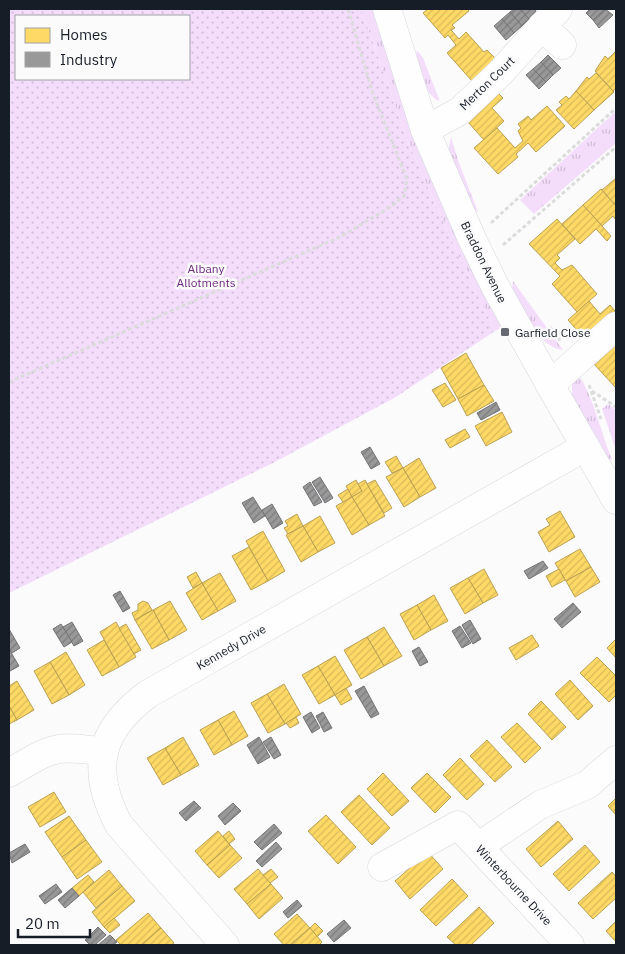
<svg xmlns="http://www.w3.org/2000/svg" width="625" height="954" font-family="'IBM Plex Sans',sans-serif">
<style>
.grass{fill:url(#grass-tufts)}
.park{fill:url(#park-dots);fill-rule:evenodd}
.homes{fill:url(#homes-hatch);stroke:#b9a153}
.industry{fill:url(#industry-hatch);stroke:#727477}
.lines{fill:none;stroke-linecap:round;stroke-linejoin:round}
.minor-casing{stroke:#d3d7dc;stroke-width:29}
.path{stroke:#dcdcdc;stroke-width:3;stroke-dasharray:4 2.5;stroke-linecap:butt}
.minor{stroke:#fefefe;stroke-width:28}
.poi-dot{fill:#676b71;stroke:#fbfbfb;stroke-width:2}
.labels{text-anchor:middle;dominant-baseline:central;stroke-width:5;stroke-linejoin:round;paint-order:stroke}
.street-label{font-size:12px;fill:#171d27;stroke:#fbfbfb}
.park-label{font-size:12px;fill:#6c297e;stroke:#fbfbfb}
.poi-label{font-size:12px;fill:#171d27;stroke:#fbfbfb;text-anchor:start}
</style>
<defs>
<pattern id="grass-tufts" width="24" height="20" patternUnits="userSpaceOnUse" patternTransform="scale(1.25)"><rect width="24" height="20" fill="#f4ddfb"/><path d="M3 7l-1-3M5 7V3M7 7l1-3M15 17l-1-3M17 17v-4M19 17l1-3" fill="none" stroke="#d0bdd7"/></pattern>
<pattern id="park-dots" width="8" height="8" patternUnits="userSpaceOnUse" patternTransform="scale(1.25)"><rect width="8" height="8" fill="#f4ddfb"/><path d="M2 2h.1M6 6h.1" fill="none" stroke="#d0bdd7" stroke-width="1.8" stroke-linecap="round"/></pattern>
<pattern id="homes-hatch" width="6" height="6" patternUnits="userSpaceOnUse" patternTransform="scale(1.25)"><rect width="6" height="6" fill="#ffd966"/><path d="M-1 1l2-2M0 6l6-6M5 7l2-2" fill="none" stroke="#daba58"/></pattern>
<pattern id="industry-hatch" width="6" height="6" patternUnits="userSpaceOnUse" patternTransform="scale(1.25)"><rect width="6" height="6" fill="#999"/><path d="M-1 1l2-2M0 6l6-6M5 7l2-2" fill="none" stroke="#7c7c7d"/></pattern>
</defs>
<rect width="100%" height="100%" fill="#fbfbfb"/>
<!-- grass -->
<g class="grass">
<path d="M361,9H373L396,78L502,327L495,331L454,246L410,147Z"/>
<path d="M417,50L423,58L439,99L438,101C423,91 413,66 417,50Z"/>
<path d="M616,111V143L534,214L520,200Z"/>
<path d="M451,137L459,163L478,212L472,208L448,152Z"/>
<path d="M513,281L563,350C545,350 512,310 512,293C511,289 513,285 513,281Z"/>
<path d="M579,375C595,401 600,431 612,459L606,462L572,399V385Z"/>
<path d="M608,404L616,410V450L602,409Z"/>
</g>
<!-- park -->
<path class="park" d="M9,9H361L410,147L454,246L495,331L396,397L273,463L9,593ZM16,16H189V79H16Z"/>
<!-- homes -->
<g class="homes">
<path d="M428,9H467L469,11L452,25L455,28L451,30L459,39L466,32L484,52L487,50L495,58L492,61L494,63L472,81L447,53L456,45L448,35L445,38L423,13Z"/>
<path d="M616,51V88L613,91L595,71L605,56L608,59Z"/>
<path d="M596,73L614,92L594,110L576,91L587,77L589,79Z"/>
<path d="M576,91L594,110L574,129L556,110L562,105L559,102L566,96L569,99Z"/>
<path d="M498,93L503,98L492,108L504,121L484,140L467,121Z"/>
<path d="M547,106L565,126L536,152L528,143L516,154L518,157L498,174L474,148L497,128L515,148L523,141L518,131L521,128L518,124L528,116L531,120Z"/>
<path d="M616,178V206L602,190Z"/>
<path d="M601,189L616,206V220L613,216L602,226L583,205Z"/>
<path d="M583,205L611,236L607,241L596,229L580,244L562,224Z"/>
<path d="M557,219L575,239L557,255L560,258L555,263L562,270L572,265L597,294L577,312L552,284L560,276L529,244Z"/>
<path d="M589,301L600,314L610,305L615,311L584,338L568,320Z"/>
<path d="M613,344L616,347V388L593,363Z"/>
<path d="M466,353L484,385L458,399L441,368Z"/>
<path d="M445,383L456,400L443,407L432,390Z"/>
<path d="M484,385L494,401L467,416L458,399Z"/>
<path d="M502,412L512,432L486,446L475,426Z"/>
<path d="M465,429L470,437L450,448L445,440Z"/>
<path d="M396,456L403,468L392,473L385,462Z"/>
<path d="M419,458L436,488L420,497L403,468Z"/>
<path d="M403,468L420,497L404,507L386,477Z"/>
<path d="M356,480L362,491L352,497L346,486Z"/>
<path d="M365,480L385,516L369,525L352,497L362,491L358,484Z"/>
<path d="M375,480L392,508L384,513L367,484Z"/>
<path d="M348,489L352,497L343,502L338,495Z"/>
<path d="M352,497L369,525L352,535L336,506Z"/>
<path d="M560,511L575,537L549,552L538,532L550,525L546,519Z"/>
<path d="M297,514L303,526L288,534L284,528L288,526L285,521Z"/>
<path d="M320,516L335,543L318,552L303,526Z"/>
<path d="M303,526L318,552L301,562L286,535Z"/>
<path d="M263,531L285,571L268,581L246,541Z"/>
<path d="M249,547L268,581L251,590L232,556Z"/>
<path d="M580,549L591,567L566,581L555,563Z"/>
<path d="M591,567L600,582L575,597L566,581Z"/>
<path d="M484,569L498,595L483,603L468,578Z"/>
<path d="M559,569L565,580L552,587L546,576Z"/>
<path d="M196,572L202,583L193,588L187,577Z"/>
<path d="M220,573L236,601L218,611L202,583Z"/>
<path d="M468,578L483,603L465,614L450,588Z"/>
<path d="M202,583L218,611L202,620L186,593Z"/>
<path d="M434,595L448,621L431,630L417,605Z"/>
<path d="M143,601L148,603L152,610L135,620L132,613L138,610V604Z"/>
<path d="M170,601L187,630L169,640L153,610Z"/>
<path d="M417,605L431,630L414,640L400,614Z"/>
<path d="M153,610L169,640L152,649L135,620Z"/>
<path d="M116,622L136,657L119,667L100,632Z"/>
<path d="M126,624L141,650L134,654L119,628Z"/>
<path d="M384,627L402,656L384,666L367,637Z"/>
<path d="M532,635L539,646L516,660L509,648Z"/>
<path d="M367,637L384,666L361,679L344,650Z"/>
<path d="M616,639V658L607,648Z"/>
<path d="M104,640L119,667L102,676L87,650Z"/>
<path d="M66,652L85,685L69,695L50,662Z"/>
<path d="M335,656L352,685L335,695L318,666Z"/>
<path d="M597,657L616,676V695L609,702L580,673Z"/>
<path d="M50,662L69,695L52,704L34,671Z"/>
<path d="M318,666L335,695L319,704L302,675Z"/>
<path d="M570,680L593,706L578,720L555,694Z"/>
<path d="M17,681L34,710L17,720L9,706V686Z"/>
<path d="M284,684L301,714L285,724L267,694Z"/>
<path d="M346,688L352,699L341,705L335,695Z"/>
<path d="M267,694L285,724L268,733L251,703Z"/>
<path d="M541,701L566,727L552,740L528,714Z"/>
<path d="M9,706L17,720L9,724Z"/>
<path d="M234,711L248,736L232,745L218,720Z"/>
<path d="M296,717L299,723L290,728L286,723Z"/>
<path d="M218,720L232,745L214,755L200,730Z"/>
<path d="M517,723L541,748L525,763L501,737Z"/>
<path d="M183,737L199,765L181,775L165,748Z"/>
<path d="M487,740L512,767L495,782L470,756Z"/>
<path d="M165,748L181,775L163,785L147,758Z"/>
<path d="M460,758L484,784L467,800L443,775Z"/>
<path d="M383,773L409,801L392,816L367,789Z"/>
<path d="M427,773L451,797L435,813L411,788Z"/>
<path d="M54,792L66,812L40,827L28,807Z"/>
<path d="M359,795L390,828L372,845L341,812Z"/>
<path d="M616,798V815L608,806Z"/>
<path d="M326,815L356,847L338,864L308,831Z"/>
<path d="M69,816L86,840L62,857L45,832Z"/>
<path d="M558,821L573,839L541,867L526,849Z"/>
<path d="M218,831L230,845L207,865L195,851Z"/>
<path d="M229,831L235,839L229,844L223,836Z"/>
<path d="M86,840L102,862L77,879L62,857Z"/>
<path d="M230,845L242,858L219,878L207,865Z"/>
<path d="M585,845L600,862L569,891L553,874Z"/>
<path d="M428,852L443,869L410,899L395,881Z"/>
<path d="M258,869L271,884L247,904L234,889Z"/>
<path d="M271,869L278,877L270,883L263,875Z"/>
<path d="M109,870L122,886L96,908L83,892Z"/>
<path d="M612,872L616,877V898L593,919L578,903Z"/>
<path d="M88,875L94,882L79,896L72,888Z"/>
<path d="M452,879L468,896L436,926L420,910Z"/>
<path d="M271,884L283,898L259,919L247,904Z"/>
<path d="M122,886L135,901L104,927L92,912Z"/>
<path d="M479,907L494,923L471,945H456L447,937Z"/>
<path d="M148,913L161,928L141,945H121L116,940Z"/>
<path d="M297,914L310,928L290,945H284L274,934Z"/>
<path d="M114,918L120,925L110,933L104,927Z"/>
<path d="M616,921V942L606,931Z"/>
<path d="M315,923L323,931L317,937L310,928Z"/>
<path d="M161,928L174,943L171,945H141Z"/>
<path d="M310,928L322,942L319,945H290Z"/>
</g>
<!-- industry -->
<g class="industry">
<path d="M514,9H520L529,19L522,26L510,12Z"/>
<path d="M520,9H534L537,12L529,19Z"/>
<path d="M590,9H605L593,20L586,13Z"/>
<path d="M605,9L613,15L599,28L593,20Z"/>
<path d="M510,12L522,26L514,33L502,19Z"/>
<path d="M502,19L514,33L506,40L494,26Z"/>
<path d="M548,55L561,68L553,75L541,62Z"/>
<path d="M541,62L553,75L546,82L533,69Z"/>
<path d="M533,69L546,82L539,89L526,75Z"/>
<path d="M496,402L500,410L481,420L477,413Z"/>
<path d="M370,447L380,464L371,469L361,452Z"/>
<path d="M320,477L333,498L325,503L312,482Z"/>
<path d="M310,482L322,502L314,506L303,487Z"/>
<path d="M253,497L265,516L254,523L242,503Z"/>
<path d="M272,504L283,523L273,529L262,510Z"/>
<path d="M543,561L548,568L529,579L524,571Z"/>
<path d="M120,591L130,608L123,612L113,595Z"/>
<path d="M573,603L581,612L562,628L554,619Z"/>
<path d="M470,620L481,639L473,644L462,625Z"/>
<path d="M72,622L83,641L74,646L63,627Z"/>
<path d="M61,624L72,642L64,647L53,629Z"/>
<path d="M460,626L471,643L462,648L452,631Z"/>
<path d="M9,629L20,648L12,653L9,648Z"/>
<path d="M419,647L428,662L420,666L412,651Z"/>
<path d="M9,649L19,666L10,671L9,669Z"/>
<path d="M364,686L379,714L371,718L355,691Z"/>
<path d="M311,712L320,728L312,733L303,717Z"/>
<path d="M323,712L332,728L324,732L316,716Z"/>
<path d="M259,737L270,757L258,764L247,745Z"/>
<path d="M271,737L281,755L274,759L263,742Z"/>
<path d="M194,801L201,808L186,821L179,813Z"/>
<path d="M233,803L241,811L225,825L218,816Z"/>
<path d="M274,824L282,833L262,850L254,842Z"/>
<path d="M276,842L282,849L262,867L256,861Z"/>
<path d="M25,844L30,852L12,863L9,853Z"/>
<path d="M56,884L62,892L45,904L39,896Z"/>
<path d="M72,888L79,896L65,908L58,900Z"/>
<path d="M297,900L302,906L288,918L283,912Z"/>
<path d="M344,920L351,928L334,942L327,934Z"/>
<path d="M98,927L106,935L95,945H90L85,940Z"/>
<path d="M110,935L117,942L113,945H98Z"/>
</g>
<g class="lines">
<defs>
<g id="minor">
<path d="M387,9L425,130L472,239L496,288L550,385L616,500"/>
<path d="M542,26L562,45"/>
<path d="M425,130L460,111L500,73L558,9"/>
<path d="M550,385L616,326"/>
<path d="M9,773C52,748 53,744 104,752"/>
<path d="M479,846L540,805L587,785L616,760"/>
<path d="M382,867L458,825L570,945"/>
<path d="M225,945L119,825C90,770 98,731 148,694L585,447"/>
</g>
</defs>
<!-- minor casing -->
<use href="#minor" class="minor-casing"/>
<!-- path -->
<g class="path">
<path d="M491,223L616,108"/>
<path d="M503,245L616,147"/>
<path d="M550,327L561,342"/>
<path d="M9,382L340,237L392,206L404,196L407,179L373,94L348,9"/>
<path d="M589,385L601,419"/>
<path d="M592,391L616,407"/>
</g>
<!-- minor -->
<use href="#minor" class="minor"/>
</g>
<!-- markers -->
<rect class="poi-dot" x="500" y="327" width="10" height="10" rx="2.5"/>
<g class="labels">
<!-- street labels -->
<g class="street-label">
<text transform="translate(487 83) rotate(-44)">Merton Court</text>
<text transform="translate(484 262) rotate(64)">Braddon Avenue</text>
<text transform="translate(231 647) rotate(-30)">Kennedy Drive</text>
<text transform="translate(514 885) rotate(47)">Winterbourne Drive</text>
</g>
<!-- park labels -->
<g class="park-label">
<text x="206" y="268">Albany<tspan x="206" dy="14">Allotments</tspan></text>
</g>
<!-- poi labels -->
<g class="poi-label">
<text x="515" y="332">Garfield Close</text>
</g>
</g>
<!-- border -->
<rect width="625" height="954" fill="none" stroke="#171d27" stroke-width="20"/>
<!-- legend -->
<rect x="15" y="15" width="175" height="65" fill="#fbfbfb" stroke="#a0a2a6"/>
<rect x="25" y="28" width="25" height="15" fill="#ffd966" stroke="#a0a2a6"/>
<text x="60" y="40" font-size="15" fill="#171d27">Homes</text>
<rect x="25" y="52" width="25" height="15" fill="#999999" stroke="#a0a2a6"/>
<text x="60" y="65" font-size="15" fill="#171d27">Industry</text>
<!-- scale -->
<path d="M18 929v8h72v-8" fill="none" stroke="#171d27" stroke-width="2.5"/>
<text x="25" y="929" font-size="15" fill="#171d27" stroke="#fbfbfb" stroke-width="4" paint-order="stroke">20 m</text>
</svg>
